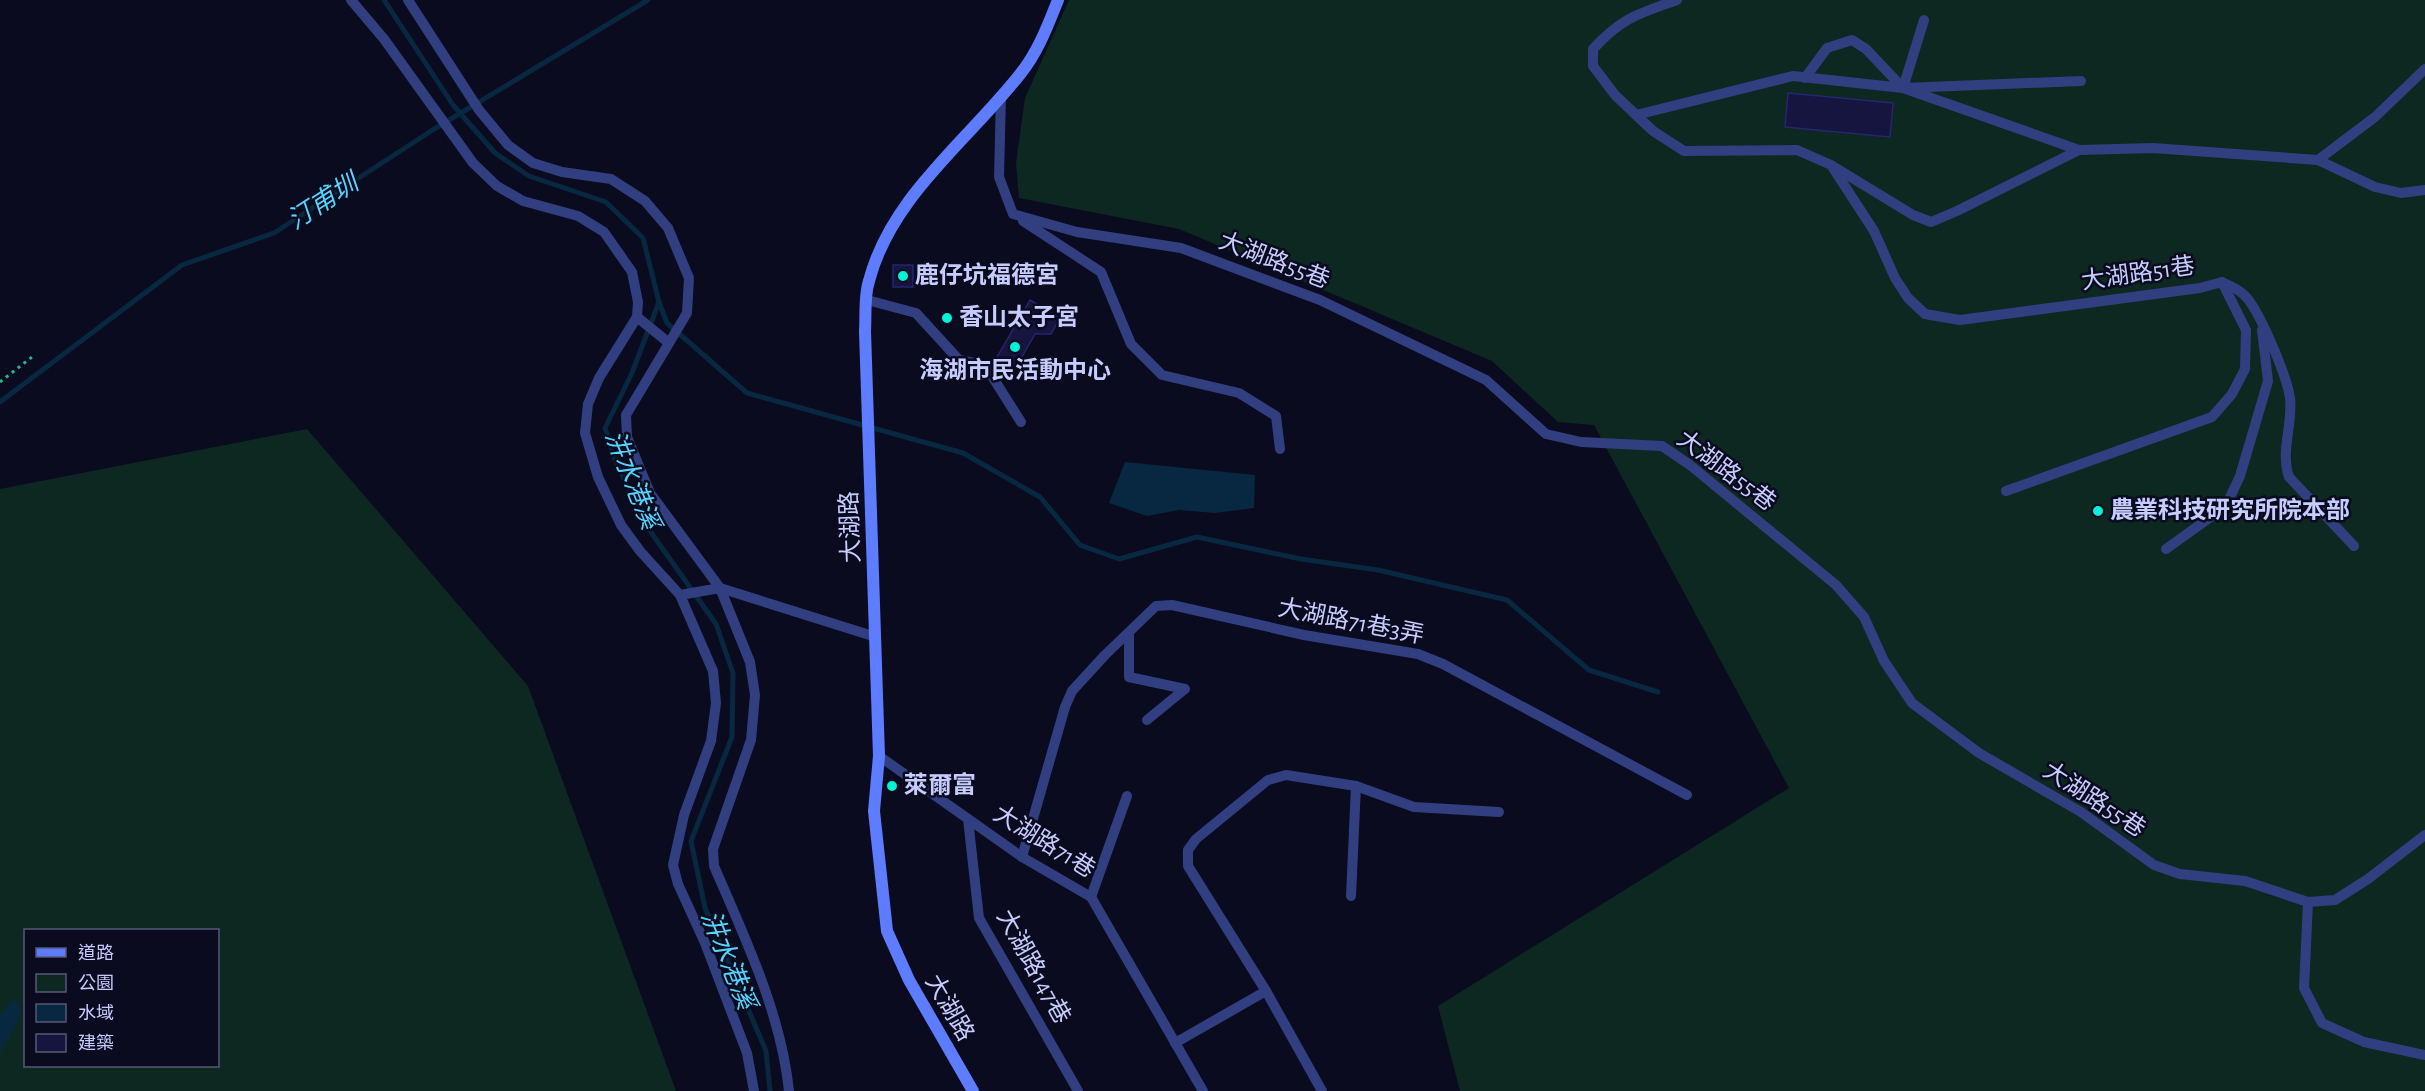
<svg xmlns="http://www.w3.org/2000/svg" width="2425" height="1091" font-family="'Alegreya Sans','Noto Sans TC',sans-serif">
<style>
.green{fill:#0d2821;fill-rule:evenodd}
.water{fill:#072840}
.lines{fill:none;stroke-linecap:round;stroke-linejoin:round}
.stream{stroke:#072840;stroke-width:5}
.building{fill:#151540;stroke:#25266e;stroke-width:1.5}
.path{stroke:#24b68e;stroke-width:3;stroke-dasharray:3 4.5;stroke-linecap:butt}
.lane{stroke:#313f80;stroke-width:10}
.secondary{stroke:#5e7cff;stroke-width:12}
.poi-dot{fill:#00f2d7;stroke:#0a0b1e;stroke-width:2}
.labels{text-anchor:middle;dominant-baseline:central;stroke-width:5;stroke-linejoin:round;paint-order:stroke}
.street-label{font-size:24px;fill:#c7ccff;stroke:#0a0b1e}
.poi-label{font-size:24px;font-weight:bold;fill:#c7ccff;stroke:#0a0b1e;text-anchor:start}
.water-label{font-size:26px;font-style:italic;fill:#55d4ff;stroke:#0a0b1e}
</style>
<rect width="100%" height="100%" fill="#0a0b1e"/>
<!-- green -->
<g class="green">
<path d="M1069,0H2425V1091H1460L1438,1006L1789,788L1594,425L1558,422L1492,361L1179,229L1019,198L1016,163L1025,98Z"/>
<path d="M307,429L528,686L676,1091H0V489ZM26,930H218V1066H26Z"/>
</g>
<!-- water -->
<g class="water">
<path d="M1125,462L1255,475L1254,508L1215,513L1179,510L1147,516L1109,503Z"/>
<path d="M15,999L22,1012L0,1054V1015Z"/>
</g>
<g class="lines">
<!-- stream -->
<g class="stream">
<path d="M384,0L453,105L495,153L529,176L606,202L643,238L659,302L632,373L605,428L615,459L643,521L716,624L733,673L732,737L691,841L705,908L766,1051L770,1091"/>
<path d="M659,302L667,323L747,393L963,453L1040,497L1080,545L1119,559L1197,537L1301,559L1378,570L1507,600L1589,670L1658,692"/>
<path d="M0,402L182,265L274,233L431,131L648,0"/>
</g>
</g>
<!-- building -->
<g class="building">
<path d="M1788,93L1893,103L1890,137L1785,127Z"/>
<rect x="893" y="265" width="20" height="22"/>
<path d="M1030,300L1060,318L1051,334H1035L1015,369L996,359Z"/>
</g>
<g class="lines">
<!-- path -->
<path class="path" d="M0,382L32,357"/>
<!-- lane -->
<g class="lane">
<path d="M351,0L384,39L473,163L497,186L523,201L578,216L604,232L632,272L638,302L637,317L599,378L588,404L585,433L598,477L621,525L640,551L680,595L713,671L716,703L711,741L684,815L673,865L678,884L705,943L747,1053L754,1091"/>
<path d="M408,0L479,110L508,145L533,163L562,172L611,179L645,201L668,228L689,278L687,313L626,415L627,437L650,493L720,588L750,662L755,695L751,740L713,849L714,866C745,938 781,1013 789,1091"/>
<path d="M1677,0C1638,14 1623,17 1593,49V66L1615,95L1653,131L1684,151L1797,150L1831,165L1913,215L1931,222L1957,211L2079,150L2153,148L2318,160L2375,187L2401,193L2425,190"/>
<path d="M1805,78L1827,48L1852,40L1866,49L1903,88L2081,81"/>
<path d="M1903,88L1924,20"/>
<path d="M1001,96L999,177L1013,214L1077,232L1181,248L1320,300L1486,380L1546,434L1581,442L1662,446L1690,465L1836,585L1864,617L1884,661L1912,703L1979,753L2081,812L2154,865L2180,874L2245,881L2308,902L2335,900L2368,879L2425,835"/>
<path d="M1636,115L1793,76L1903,88L2079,150"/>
<path d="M2318,160L2375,117L2425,69"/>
<path d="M1833,168L1874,231L1895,278L1908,298L1925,314L1960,320L2200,288L2222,282C2228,285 2236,288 2242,293C2258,305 2287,377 2290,398C2293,425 2280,451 2289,477L2354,546"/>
<path d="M1023,221L1101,272L1131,344L1162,375L1239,393L1276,416L1280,449"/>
<path d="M867,300L916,313L959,360L985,365L1021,422"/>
<path d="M637,317L669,343"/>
<path d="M2006,491L2212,417L2232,394L2245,369L2246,330L2222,282"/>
<path d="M2166,549L2226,506L2240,476L2268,381L2262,330"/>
<path d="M680,595L720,588L876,637"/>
<path d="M1129,633V677L1185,689L1147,720"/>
<path d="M879,756L1022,857L1091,897L1203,1091"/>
<path d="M968,819L979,918L1078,1091"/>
<path d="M1022,857L1065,707L1072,691L1105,655L1156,606L1172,605L1304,635L1418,654L1443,664L1687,795"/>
<path d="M1351,896L1356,786"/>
<path d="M1091,897L1127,796"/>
<path d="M2308,902L2304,988L2322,1023L2364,1042L2425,1055"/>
<path d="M1175,1043L1266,991"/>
<path d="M1322,1091L1266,991L1188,866V850L1196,839L1268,780L1286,775L1356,786L1414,807L1499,812"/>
</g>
<!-- secondary -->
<path class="secondary" d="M973,1091L909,980L887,931L874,811L879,756L865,331C866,315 864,296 869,281C891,196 969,140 1021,73C1038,52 1048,25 1058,0"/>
</g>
<!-- markers -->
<g class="poi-dot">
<circle cx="903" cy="276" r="6"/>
<circle cx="947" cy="318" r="6"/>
<circle cx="1015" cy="347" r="6"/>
<circle cx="2098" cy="511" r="6"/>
<circle cx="892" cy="786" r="6"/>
</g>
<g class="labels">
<!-- street labels -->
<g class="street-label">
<text transform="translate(1274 261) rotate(21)">大湖路55巷</text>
<text transform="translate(2138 274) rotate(-8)">大湖路51巷</text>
<text transform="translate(1726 471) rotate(37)">大湖路55巷</text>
<text transform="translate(851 527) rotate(-92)">大湖路</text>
<text transform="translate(1351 622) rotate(11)">大湖路71巷3弄</text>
<text transform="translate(2094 800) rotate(33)">大湖路55巷</text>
<text transform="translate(1044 842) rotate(32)">大湖路71巷</text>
<text transform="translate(1033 967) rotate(61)">大湖路147巷</text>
<text transform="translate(949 1008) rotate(60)">大湖路</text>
</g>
<!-- poi labels -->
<g class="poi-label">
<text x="915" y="276">鹿仔坑福德宮</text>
<text x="959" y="318">香山太子宮</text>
<text x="1015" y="371" text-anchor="middle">海湖市民活動中心</text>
<text x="2110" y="511">農業科技研究所院本部</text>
<text x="904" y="786">萊爾富</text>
</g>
<!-- water labels -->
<g class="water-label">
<text transform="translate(323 202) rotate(-33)">汀甫圳</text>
<text transform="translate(632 480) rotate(68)">汫水港溪</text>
<text transform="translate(728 960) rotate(68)">汫水港溪</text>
</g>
</g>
<!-- legend -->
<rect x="24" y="929" width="195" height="138" fill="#0a0b1e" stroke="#565878" stroke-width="1.5"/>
<rect x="36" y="948" width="30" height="9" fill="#5e7cff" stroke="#565878" stroke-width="1.5"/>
<text x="78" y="959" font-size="18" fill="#c7ccff">道路</text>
<rect x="36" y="974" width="30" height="18" fill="#0d2821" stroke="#565878" stroke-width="1.5"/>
<text x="78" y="989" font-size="18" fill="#c7ccff">公園</text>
<rect x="36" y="1004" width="30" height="18" fill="#072840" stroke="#565878" stroke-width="1.5"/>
<text x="78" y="1019" font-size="18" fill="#c7ccff">水域</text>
<rect x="36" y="1034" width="30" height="18" fill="#151540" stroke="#565878" stroke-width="1.5"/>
<text x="78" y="1049" font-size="18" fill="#c7ccff">建築</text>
</svg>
